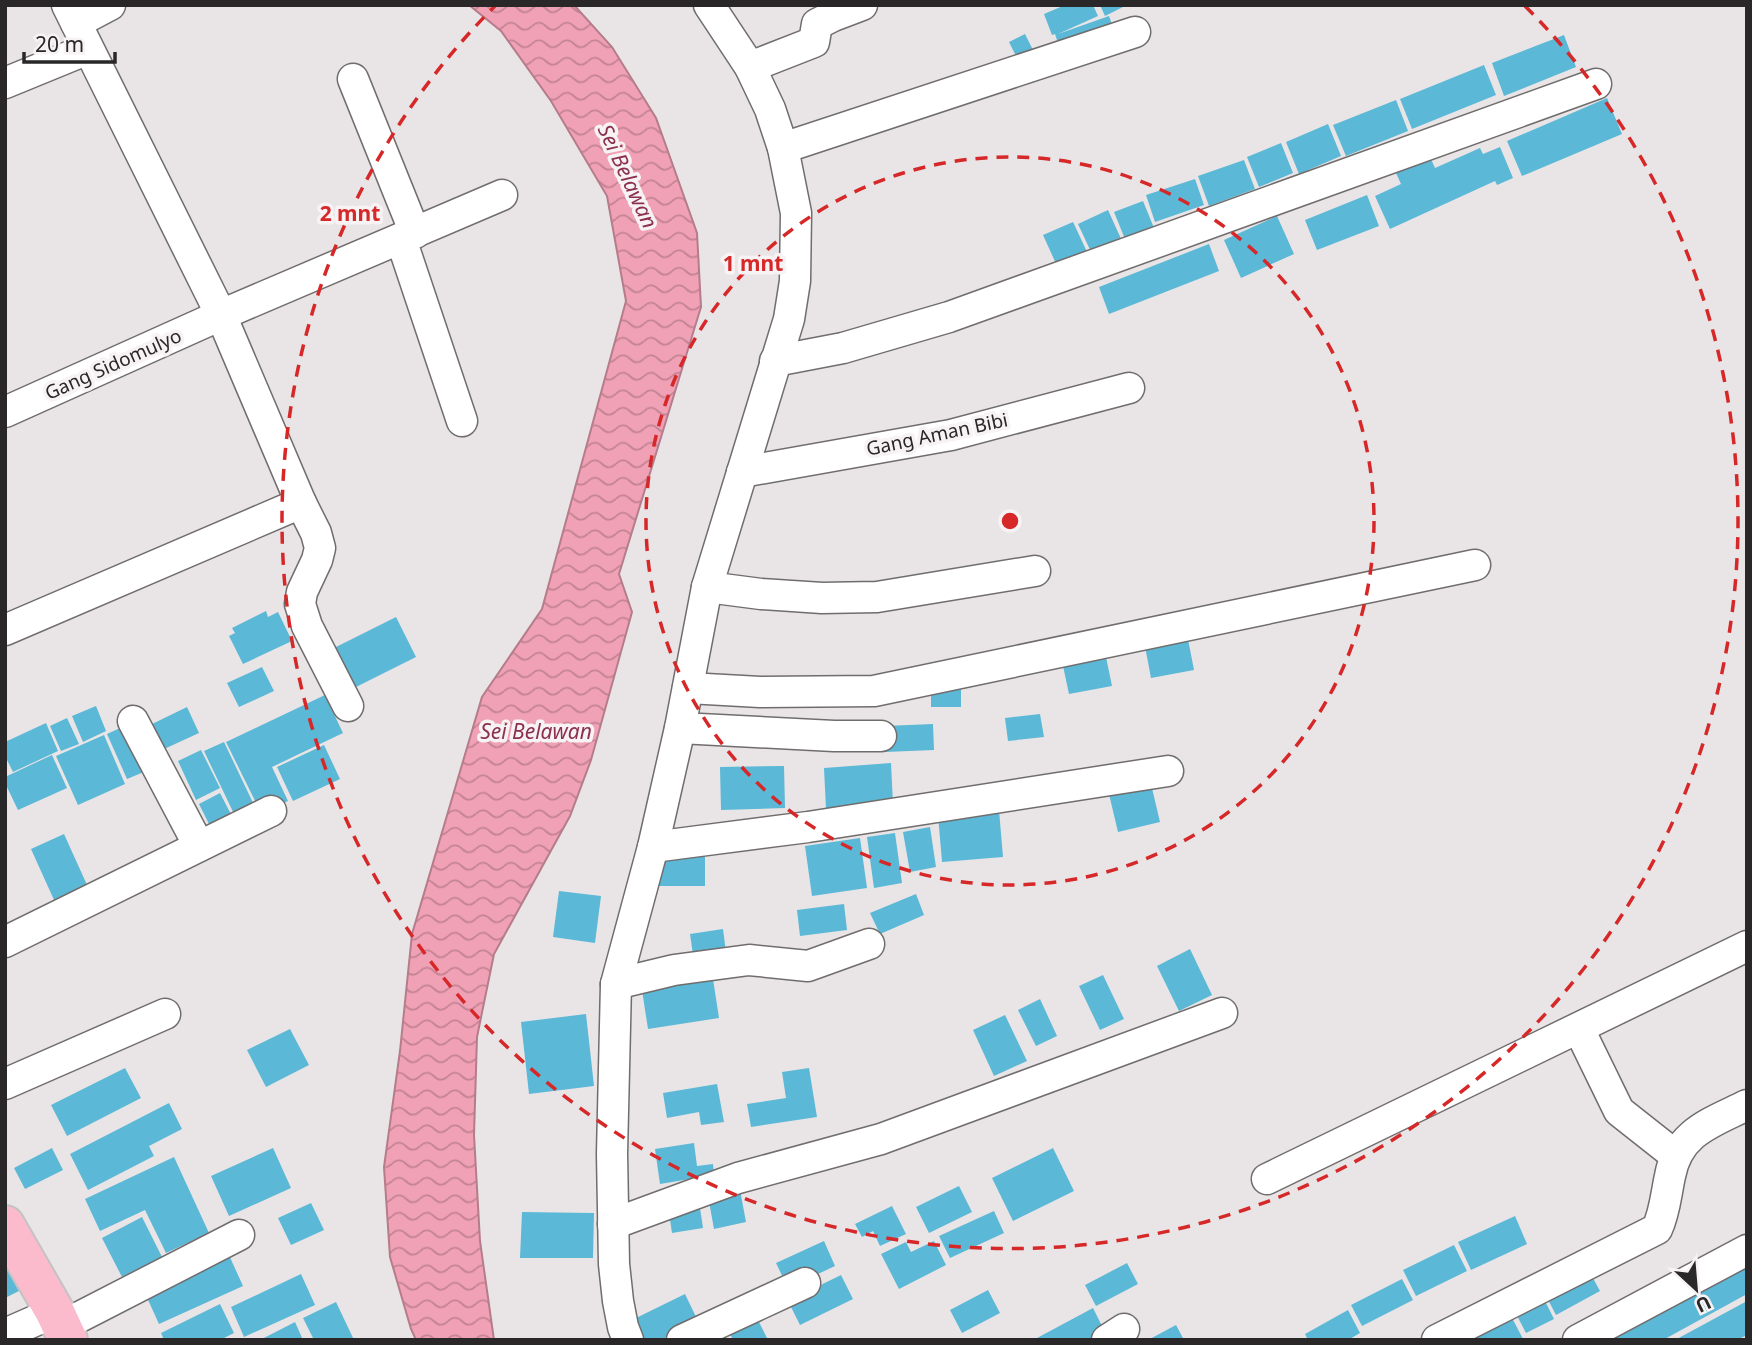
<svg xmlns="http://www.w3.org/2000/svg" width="1752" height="1345" font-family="'Noto Sans',sans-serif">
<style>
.water{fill:url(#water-waves);stroke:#b57c8b;stroke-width:2}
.building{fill:#5bb8d6}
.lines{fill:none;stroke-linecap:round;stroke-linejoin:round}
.minor-casing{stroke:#716d6d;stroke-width:33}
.major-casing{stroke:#c3c3c3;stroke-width:42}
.minor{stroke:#fff;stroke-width:30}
.major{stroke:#fcbacd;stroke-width:38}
.ring{fill:none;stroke:#d62828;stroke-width:3.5;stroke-dasharray:12 9}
.labels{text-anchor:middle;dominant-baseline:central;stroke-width:7;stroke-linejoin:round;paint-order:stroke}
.street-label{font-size:19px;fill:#292728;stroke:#f7f2f3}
.water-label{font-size:21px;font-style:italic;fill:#8c304f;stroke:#f7f2f3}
.centre{fill:#d62828;stroke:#f7f2f3;stroke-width:3.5}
.ring-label{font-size:21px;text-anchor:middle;font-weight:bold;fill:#d62828;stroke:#f7f2f3;stroke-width:7;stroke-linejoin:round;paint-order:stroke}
</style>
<defs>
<pattern id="water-waves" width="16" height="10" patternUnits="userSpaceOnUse" patternTransform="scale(1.75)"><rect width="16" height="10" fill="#f1a1b5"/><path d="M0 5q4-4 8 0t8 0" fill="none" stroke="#c38393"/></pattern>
</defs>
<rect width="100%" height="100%" fill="#e9e5e6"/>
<!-- water -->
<path class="water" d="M469,5H574L612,47L656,118L697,233L701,307L619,574L632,612L591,760L570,816L494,954L477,1037L474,1135L480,1241L494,1340H416L411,1329L390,1257L384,1167L400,1051L412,934L482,697L542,609L626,301L607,196L551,101L501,31Z"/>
<!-- building -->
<g class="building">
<path d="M1065,5H1093L1098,16L1058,34L1109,16L1115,33L1061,52L1055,34L1052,35L1044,14Z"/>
<path d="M1100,5H1127L1105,16Z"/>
<path d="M1025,34L1038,60L1022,68L1009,42Z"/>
<path d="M1564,35L1576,67L1504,96L1492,63Z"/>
<path d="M1484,65L1496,95L1412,129L1400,99Z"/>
<path d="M1607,98L1622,134L1522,176L1507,141Z"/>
<path d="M1396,100L1408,131L1346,156L1333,125Z"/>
<path d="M1328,124L1341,156L1299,174L1286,142Z"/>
<path d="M1281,143L1293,173L1259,187L1247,157Z"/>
<path d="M1500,147L1513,178L1497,185L1495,181L1390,229L1375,196L1401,184L1396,173L1430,157L1435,168L1480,148L1483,154Z"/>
<path d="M1244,160L1255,189L1209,206L1198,176Z"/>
<path d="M1195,179L1204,205L1155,222L1146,195Z"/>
<path d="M1367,195L1379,226L1317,250L1305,220Z"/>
<path d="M1143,201L1154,228L1125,239L1114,212Z"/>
<path d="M1108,210L1122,241L1092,254L1078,224Z"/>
<path d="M1277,216L1294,254L1241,278L1224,240Z"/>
<path d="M1073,222L1088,254L1058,268L1043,235Z"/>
<path d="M1209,244L1219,271L1109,314L1099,287Z"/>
<path d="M266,611L268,617L278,612L292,641L243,664L229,636L235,633L232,628Z"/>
<path d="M396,617L416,657L352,689L332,649Z"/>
<path d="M1187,634L1194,670L1151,678L1144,641Z"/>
<path d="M1106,657L1112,686L1069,694L1063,666Z"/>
<path d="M262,667L274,691L239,707L227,683Z"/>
<rect x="931" y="684" width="30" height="23"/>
<path d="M325,695L343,733L272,767L288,801L261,813L226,742Z"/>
<path d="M96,706L106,731L83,742L72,716Z"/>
<path d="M187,707L199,733L162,750L150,725Z"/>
<path d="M1040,714L1044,737L1008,741L1005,718Z"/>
<path d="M67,718L79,744L61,751L50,726Z"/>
<path d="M46,723L58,751L13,772L5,756V742Z"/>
<path d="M131,723L151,769L127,779L107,734Z"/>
<path d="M933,724L934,750L885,752L884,726Z"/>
<path d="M104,735L125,784L78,805L56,756Z"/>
<path d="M224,742L255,807L235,816L204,751Z"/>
<path d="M324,745L340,779L293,801L277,767Z"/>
<path d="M201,750L220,788L196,800L178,761Z"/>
<path d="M52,755L67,788L18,810L5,783V777Z"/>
<path d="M891,763L893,804L826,809L824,768Z"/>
<path d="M784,766L785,808L721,810L720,767Z"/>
<path d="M1151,784L1160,822L1118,832L1109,794Z"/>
<path d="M220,793L236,824L214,834L199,804Z"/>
<path d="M999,810L1003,857L942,862L938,815Z"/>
<path d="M930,827L936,867L910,872L903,832Z"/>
<path d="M895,833L902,883L874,888L867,837Z"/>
<path d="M64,834L92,896L59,911L31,849Z"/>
<path d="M860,838L867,888L812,896L805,846Z"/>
<rect x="659" y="857" width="46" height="29"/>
<path d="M559,891L601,896L595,943L553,937Z"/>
<path d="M916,894L924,915L880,934L870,913Z"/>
<path d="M844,904L847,930L800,936L797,910Z"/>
<path d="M723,929L726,952L693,955L690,934Z"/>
<path d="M1190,949L1212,995L1179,1011L1157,966Z"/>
<path d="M1103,975L1124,1019L1100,1030L1079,986Z"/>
<path d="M713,979L719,1018L648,1029L642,990Z"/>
<path d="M1040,999L1057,1036L1036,1046L1018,1010Z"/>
<path d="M586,1014L594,1086L529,1094L521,1022Z"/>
<path d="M1005,1015L1027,1061L994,1076L973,1030Z"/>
<path d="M290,1029L309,1065L266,1087L247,1050Z"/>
<path d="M125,1068L141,1098L67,1136L51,1105Z"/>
<path d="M809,1068L817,1117L751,1127L747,1104L786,1098L782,1072Z"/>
<path d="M717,1084L724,1122L701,1125L699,1112L667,1118L663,1093Z"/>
<path d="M169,1103L182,1129L149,1146L154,1156L88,1190L70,1154Z"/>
<path d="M694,1143L697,1166L713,1164L714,1175L660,1184L655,1149Z"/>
<path d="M52,1148L63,1170L25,1189L14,1168Z"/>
<path d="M273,1148L291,1188L229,1216L211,1176Z"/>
<path d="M1053,1148L1074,1191L1013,1221L992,1178Z"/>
<path d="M174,1157L209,1233L166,1253L145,1210L100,1231L85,1199Z"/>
<path d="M959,1186L972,1212L929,1233L916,1207Z"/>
<path d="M740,1190L746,1222L714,1229L708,1196Z"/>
<path d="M311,1203L324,1230L291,1245L278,1218Z"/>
<path d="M892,1206L906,1234L880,1246L873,1231L862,1237L855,1224Z"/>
<path d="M700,1208L703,1228L672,1233L669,1213Z"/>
<path d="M994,1211L1004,1233L950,1258L939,1236Z"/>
<path d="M522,1212L594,1213L593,1258H520Z"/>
<path d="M1515,1216L1527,1244L1471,1270L1458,1242Z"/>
<path d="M142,1217L162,1257L122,1277L102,1238Z"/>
<path d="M824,1241L835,1266L788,1288L776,1263Z"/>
<path d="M934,1241L946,1265L899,1289L881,1254L906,1242L911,1252Z"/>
<path d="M1454,1245L1467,1271L1416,1296L1403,1270Z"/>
<path d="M228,1253L243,1286L159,1324L144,1291Z"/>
<path d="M1747,1261V1294L1663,1340H1604Z"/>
<path d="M1127,1263L1138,1284L1096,1306L1085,1285Z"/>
<path d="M5,1264L19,1291L5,1298Z"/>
<path d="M1588,1269L1600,1291L1556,1315L1544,1292Z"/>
<path d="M301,1274L315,1305L244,1337L231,1307Z"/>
<path d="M841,1275L853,1299L800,1325L788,1301Z"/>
<path d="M1402,1279L1413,1300L1362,1326L1351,1305Z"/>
<path d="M988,1290L1000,1313L962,1333L950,1310Z"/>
<path d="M685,1294L698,1321L661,1340H644L634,1319Z"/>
<path d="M1542,1295L1554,1319L1526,1333L1514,1310Z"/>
<path d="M1747,1301V1335L1737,1340H1675Z"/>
<path d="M336,1302L354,1340H314L303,1318Z"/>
<path d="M220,1304L234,1333L220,1340H164L161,1333Z"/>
<path d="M1093,1308L1105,1332L1090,1340H1038L1037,1338Z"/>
<path d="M1348,1310L1360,1333L1348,1340H1308L1305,1334Z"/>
<path d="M1509,1312L1523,1339L1470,1340Z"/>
<path d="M756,1316L768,1340H733L728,1330Z"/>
<path d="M295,1322L303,1340H260Z"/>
<path d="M1176,1325L1184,1340H1148Z"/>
</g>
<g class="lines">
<defs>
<g id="minor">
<path d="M76,23L110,5"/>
<path d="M750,67L814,42L817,24L833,16L862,5"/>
<path d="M353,79L415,233"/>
<path d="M5,83L88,49"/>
<path d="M783,148L1135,32"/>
<path d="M401,239L462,421"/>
<path d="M775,361L843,348L949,317L1596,84"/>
<path d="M5,412L221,315L502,195"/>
<path d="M742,472L951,435L1129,388"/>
<path d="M301,503L316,533L320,548L317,560L302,592L300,604L307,626L348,706"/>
<path d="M707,587L761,594L822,598L877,597L1035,571"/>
<path d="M5,630L301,503L221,315L67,5"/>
<path d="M688,688L760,692L874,691L1475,565"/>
<path d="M133,721L199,846"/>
<path d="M680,728L834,736H881"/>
<path d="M653,847L808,827L1168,771"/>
<path d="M5,942L271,811"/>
<path d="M616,984L674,970L749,960L808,966L869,944"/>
<path d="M1579,1029L1619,1111L1676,1156"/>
<path d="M5,1084L165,1014"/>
<path d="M1267,1179L1747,946"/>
<path d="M613,1224L738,1178L881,1139L1222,1013"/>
<path d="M62,1326L239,1235"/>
<path d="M5,1334L55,1312"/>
<path d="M628,1340L623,1327L618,1301L614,1264L612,1154L616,984L653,847L680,728L707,587L789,319L795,281L796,213L783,148L770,109L750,67L709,5"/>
<path d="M682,1340L805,1283"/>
<path d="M1107,1340L1124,1329"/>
<path d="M1437,1340L1657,1229C1665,1212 1666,1194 1670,1176C1678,1132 1711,1123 1747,1105"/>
<path d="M1578,1340L1747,1250"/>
</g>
<path id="major" d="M5,1225L55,1312L68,1340"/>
</defs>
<!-- minor casing -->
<use href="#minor" class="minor-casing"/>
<!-- major casing -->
<use href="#major" class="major-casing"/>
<!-- minor -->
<use href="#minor" class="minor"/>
<!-- major -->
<use href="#major" class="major"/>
</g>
<!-- distance rings -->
<g class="ring">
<circle cx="1010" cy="521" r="364"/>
<path d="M1525 6A728 728 0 1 1 495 6"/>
</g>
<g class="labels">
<!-- street labels -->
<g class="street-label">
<text transform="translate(113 364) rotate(-24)">Gang Sidomulyo</text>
<text transform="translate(937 434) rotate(-12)">Gang Aman Bibi</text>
</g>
<!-- water labels -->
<g class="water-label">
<text transform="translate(628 176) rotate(65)">Sei Belawan</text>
<text x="536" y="731">Sei Belawan</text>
</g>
</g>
<circle cx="1010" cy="521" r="10" class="centre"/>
<g class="ring-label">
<text x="350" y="221">2 mnt</text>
<text x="753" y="271">1 mnt</text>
</g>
<!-- border -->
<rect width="1752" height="1345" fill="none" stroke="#292728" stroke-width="14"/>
<!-- north arrow -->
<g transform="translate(1696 1289) rotate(154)" stroke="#f7f2f3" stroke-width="5" paint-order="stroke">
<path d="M0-5L12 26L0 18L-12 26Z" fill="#292728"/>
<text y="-10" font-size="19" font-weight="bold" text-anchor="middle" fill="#292728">U</text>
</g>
<!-- scale -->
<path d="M24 52v10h91v-10" fill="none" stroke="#292728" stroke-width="3.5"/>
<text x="35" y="52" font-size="21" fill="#292728" stroke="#f7f2f3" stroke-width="5" paint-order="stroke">20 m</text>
</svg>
